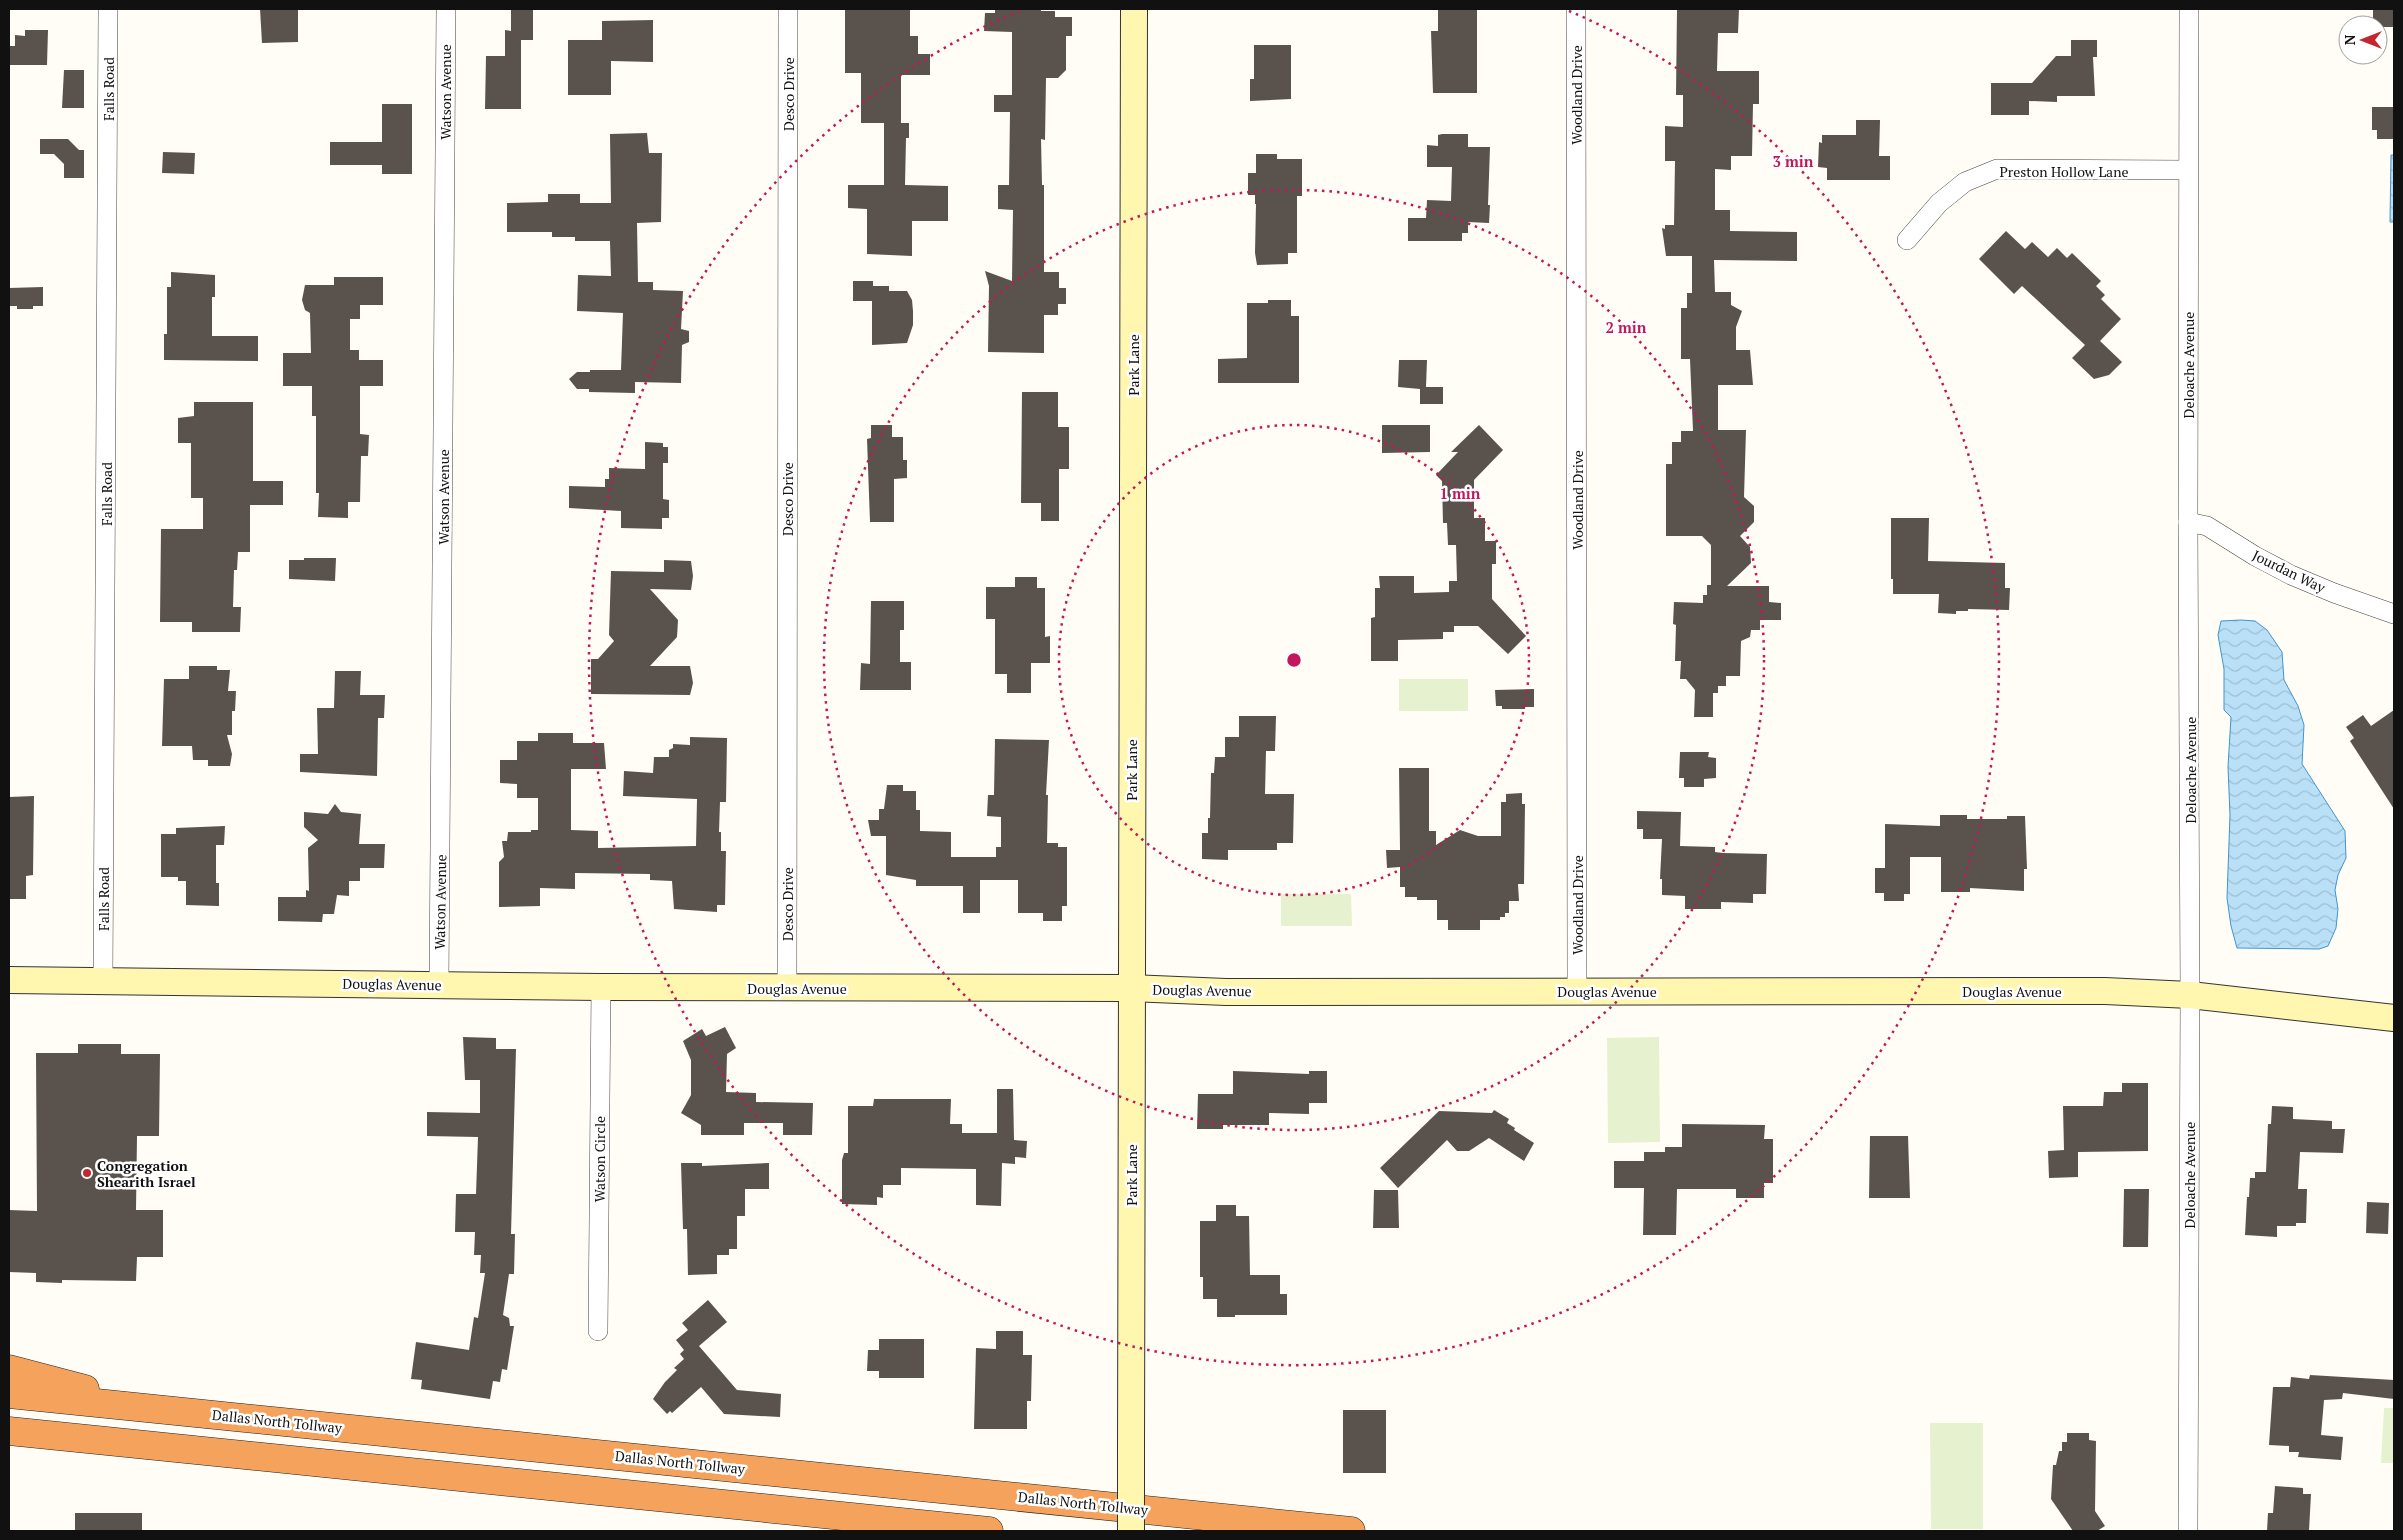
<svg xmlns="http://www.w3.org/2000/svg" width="2403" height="1540" font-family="'PT Serif',serif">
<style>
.pitch{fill:#e6f2cf}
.water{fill:url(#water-waves);stroke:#3f96cf}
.building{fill:#5a524d}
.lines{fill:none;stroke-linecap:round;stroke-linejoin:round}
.street-casing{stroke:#444;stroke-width:20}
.secondary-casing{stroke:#333;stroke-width:28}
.highway-casing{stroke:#222;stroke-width:29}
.street{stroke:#fff;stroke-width:19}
.secondary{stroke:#fff6b0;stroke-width:26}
.highway{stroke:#f5a25d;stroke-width:28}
.secondary-bridge-casing{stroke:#333;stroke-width:28;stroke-linecap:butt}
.secondary-bridge{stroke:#fff6b0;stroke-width:26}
.ring{fill:none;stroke:#c2185b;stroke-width:2.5;stroke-dasharray:2.5 5}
.poi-dot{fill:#c4262e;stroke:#fff;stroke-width:2}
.labels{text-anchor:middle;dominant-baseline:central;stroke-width:5;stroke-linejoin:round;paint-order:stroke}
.street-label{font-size:14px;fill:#111;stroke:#fff}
.poi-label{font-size:14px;font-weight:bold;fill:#111;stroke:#fff;text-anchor:start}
.centre{fill:#c2185b;stroke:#fff;stroke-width:2.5}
.ring-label{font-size:15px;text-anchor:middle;font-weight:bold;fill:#c2185b;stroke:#fff;stroke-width:5;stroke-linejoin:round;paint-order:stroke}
</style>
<defs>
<pattern id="water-waves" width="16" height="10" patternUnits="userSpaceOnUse" patternTransform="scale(1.25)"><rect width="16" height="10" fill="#b9e0f7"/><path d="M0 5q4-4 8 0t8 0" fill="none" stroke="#9ebfd3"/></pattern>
</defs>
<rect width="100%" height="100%" fill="#fffdf5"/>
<!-- pitch -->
<g class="pitch">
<rect x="1399" y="679" width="69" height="32"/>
<path d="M1281,894H1351L1352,926H1281Z"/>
<path d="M1659,1037L1660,1142L1608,1143L1607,1038Z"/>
<path d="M2384,1408H2394V1463H2381Z"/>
<path d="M1930,1423H1983V1529H1931Z"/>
</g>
<!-- water -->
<g class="water">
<path d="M2391,155H2394V222H2390Z"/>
<path d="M2241,620L2255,621L2267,630L2282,652L2284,680L2298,706L2304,725L2302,764L2345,831L2346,858L2338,875L2335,890L2338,909L2336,928L2328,946L2319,949L2237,948L2231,926L2227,898L2230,815L2228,767L2231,717L2224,710V669L2218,635L2221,621Z"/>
</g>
<!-- building -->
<g class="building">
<path d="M260,9H298V42L262,43Z"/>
<path d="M511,9H533V40H521V109H485L486,56H505V30L511,31Z"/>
<path d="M845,9H910V36H918V54H930V75H901V123H909V138H906L905,185L948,186V221H912V256L867,254V209L848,208V185H884V123H861V73H845Z"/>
<path d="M995,9H1041V11H1055V17H1072V36H1066V70L1058,78H1046L1045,140L1041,139L1042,185H1044V272H1059V288H1066V304H1058V315H1044V353L988,352L989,286L985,271L1012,281L1013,210L998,209V185H1009L1010,112H994V95H1012V32L984,31L985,13H995Z"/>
<path d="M1438,9H1477V93H1433L1431,31H1438Z"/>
<path d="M1677,9H1739L1738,33H1718L1717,71H1759V104H1753L1752,156H1731V170L1715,169V210H1730V231L1797,232V261L1714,260L1715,292H1731V305L1742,311L1736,327V350H1750L1753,385H1718V430H1746L1744,497L1754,506V522L1740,536L1750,547L1751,563L1727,586H1769V602L1781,603V620H1760V630H1751L1750,637L1741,641L1740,676H1726V686H1718V693H1713V717H1694L1695,690L1686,679H1680L1681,661H1675L1676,625L1673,624L1674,602L1703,603V595H1707V585H1711V545L1702,536H1666V464H1672V442H1681V431H1693L1690,359H1681V308H1687V293H1692V256H1666L1662,228L1665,229V225H1674L1675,161H1665V126L1683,127V95H1676Z"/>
<path d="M2373,9H2394V27H2378V25H2373Z"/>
<path d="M653,20V62L611,61V95H568V40H602V21Z"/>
<path d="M25,30H48L47,65H9V46H15V35L25,36Z"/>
<path d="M2071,40H2097V57H2093L2095,96H2057V102L2029,101V115H1991V83H2032L2056,56H2071Z"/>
<path d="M1254,45H1291V99L1250,101V79H1254Z"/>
<path d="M64,70H84V108H62Z"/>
<path d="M382,104H412V174H382V165H330V142H382Z"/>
<path d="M2372,107H2394V139H2377V130H2372Z"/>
<path d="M1856,120H1880L1879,156H1890V180H1827V168L1818,167L1819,142L1822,143V135H1856Z"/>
<path d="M647,133L649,153H662L661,222L637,223L638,282H653V290L683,291L681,329L689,331V342L682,345L681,383L635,382V393L589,392V389H577L569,379L577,372H590V370H621L623,313L577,311L578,275L611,276L610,241H575V237H552V232H507V203L548,202V194H580V203H611L610,134Z"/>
<path d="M1442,134H1468V147H1490L1488,205H1490L1489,223L1468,222V233H1462V241H1408V218H1426L1427,200L1451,201L1452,167H1427V145L1438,146V135Z"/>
<path d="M40,139H68L79,150H84V178H64V164L54,154H40Z"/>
<path d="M163,152L195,153L194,174L162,173Z"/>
<path d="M1256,154H1277V159H1302V196H1297V253H1288V264L1257,265L1255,253L1256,204H1255V195H1248V173H1256Z"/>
<path d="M2006,231L2025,249L2032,242L2048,257L2057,248L2067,258L2072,253L2101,281L2096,286L2105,295L2101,299L2121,319L2100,341L2122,362L2109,375L2094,379L2072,358L2085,345L2022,286L2014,294L1979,259Z"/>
<path d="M171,272L215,275V297H212V336H258V361L164,360V334H167V287H171Z"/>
<path d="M334,277H383V305H360V319H350V350H359V360H383V386H360V434L369,435L368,456H361L360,502H348V518L318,517L319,493H316V416H312V386H283V353H311L310,313L305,310L302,300L305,285H334Z"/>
<path d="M853,281H873V286H889V291H907L912,300L913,311V325L907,343L872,345V301H853Z"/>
<path d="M43,287V306H33V309H17V306H9V288Z"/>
<path d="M1268,300H1291V316H1299V383H1218V359L1247,358V303H1268Z"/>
<path d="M1399,360H1427L1426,387H1443V404H1420V389L1398,387Z"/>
<path d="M1022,392H1058V427H1069V469H1059V521H1041V503H1021Z"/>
<path d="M194,402H253V481H283V505H250V552H238L237,570H234L233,607H241L240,632H192V622H160L161,529H203V498H191V443H178V418L194,416Z"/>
<path d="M871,425H892V437H903V460H907V478L894,479V522H870L867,439L871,438Z"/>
<path d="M1382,425H1430V452L1382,453Z"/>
<path d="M1479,425L1503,450L1474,480V518H1485V541H1496V564H1492V599L1526,636L1508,654L1478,626H1454V632H1443V639L1398,640V661H1371V618L1375,617V588H1380L1379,576H1414V593L1449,592V581H1457L1456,545H1448L1447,523H1443L1442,481L1436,475L1458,452H1451Z"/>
<path d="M645,442L663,443V447H668V463H663V499L669,500V518H662V529L621,528V511L569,508V486L605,487V479H609V468L645,469Z"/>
<path d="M1891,518H1929L1928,561L2005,563V588H2010L2009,610L1968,609V611H1956V614L1938,613L1939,594H1893V579H1891Z"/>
<path d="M304,558H336L335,581L289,579V560H304Z"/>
<path d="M664,560L691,561L693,576L691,590L650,589L678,620L677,637L650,666H690L693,683L690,695L591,694V659H598L614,641L609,635L611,571L664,572Z"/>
<path d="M1015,577H1037V588H1045V637L1050,636V663H1031V693H1007V674H995V619H986V587H1015Z"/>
<path d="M871,601H904V630H900V662H911V690H860L861,663L870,664Z"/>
<path d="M189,666H217V670H230L228,691H236L235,711H232V735H227L232,754L230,766H208V760H193L192,746H162L164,679H189Z"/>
<path d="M335,671H361L360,695H385L384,718H378L377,776L300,772V754H318L317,708H334Z"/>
<path d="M1534,689V707H1525V709H1502V706H1496L1495,690Z"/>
<path d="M2394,710V809L2350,741L2354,738L2346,727L2363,715L2371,726Z"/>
<path d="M1239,716H1276L1275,751H1266L1265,794H1294L1293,843H1277V850H1228V860L1202,859V833H1208V818H1210L1211,773H1214L1215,757H1225V737H1239Z"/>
<path d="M538,733H573V743H604L606,769H571V830L598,831V848L696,846L697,799L623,796L624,771L653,773L654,757H669V750L673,748V744L690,745V737L727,738L726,802H720L719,832H721V851H726L725,905H717V912L674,909L672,881L650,880V874L575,873V889L540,888V906L499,907V862L504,857L502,841H507L508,832H531V830H538V798H517V784L500,783V760H517V741H538Z"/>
<path d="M995,739L1049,740L1046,795H1048L1047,843H1058V847H1067V906H1062V921H1043V913H1018V880H980V913H963V886H916V880L886,875V836H871L868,820H879V809H884L887,785H903V791H916V810H920V831L951,832V857H996V847H1001V817L987,816L988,795H994Z"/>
<path d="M1680,752H1709L1708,757L1716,758V778L1704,779V787H1684V778H1679Z"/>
<path d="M1399,768H1429V831H1436V845L1460,830L1478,836H1501V802H1506V794L1522,793V804H1525L1524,884H1518L1519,901H1509V913H1505V917H1500V920H1480V930H1448V920H1437V900H1417V897H1405V887H1400V867L1387,868L1386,850H1400Z"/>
<path d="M34,796L33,875L26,876V899H9V797Z"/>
<path d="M335,804L341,812L361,814L359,844H385L384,868H360V881H349V896L337,895L334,914H323L322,922L278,921V897H306V890L309,891L308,848L318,840L304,827V812L328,814Z"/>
<path d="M1637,811L1681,812L1680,846L1715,847V852L1723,853L1767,854L1766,894H1753V903L1721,902V909H1685V896L1662,895V879H1660L1662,839H1643V829H1637Z"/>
<path d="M1940,815H1967V819H2007V816H2025L2027,869H2024V891L1970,888V892H1941V857H1910V894H1904V901H1884V893H1875V868H1885V824L1940,826Z"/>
<path d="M225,826L224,845H216V883H219V906L186,905V881H178V877H161V834H176V828Z"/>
<path d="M725,1027L736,1048L727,1054L726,1092L756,1093V1102L813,1103L812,1135H783V1123H744V1135H701V1125L681,1113L691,1095V1060L683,1041L702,1029L706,1036Z"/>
<path d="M463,1037L496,1038V1049H516L511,1234H515L514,1274H509L503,1315L509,1318L510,1326H514L507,1370L502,1369L500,1382L493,1381L490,1399L421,1389L422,1380L411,1379L416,1342L469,1350L474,1317L478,1318L485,1273H480L481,1255H474L475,1232H455L456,1194H476L478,1137L427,1136V1112L480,1113V1080H465Z"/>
<path d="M78,1044H121V1054H160L159,1136H137L136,1210H163V1257H137L136,1281L62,1280V1283L36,1282V1273L9,1272V1210L37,1211L36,1053H78Z"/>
<path d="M1233,1071L1309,1074V1071H1327V1103H1309V1114L1269,1113V1125H1223V1129H1197L1198,1094H1233Z"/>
<path d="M2122,1083H2148V1151L2078,1152V1177L2049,1178L2048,1151L2064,1150L2063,1106H2103L2104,1092H2122Z"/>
<path d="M997,1089H1013L1014,1140L1027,1141L1026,1158L1015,1157V1164L1002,1163L1001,1206L976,1205V1169L901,1168V1185H883V1198L877,1197V1205L842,1204V1160L844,1153H848V1106H873L874,1099H951L950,1124H962V1133H997Z"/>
<path d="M2272,1106L2293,1107V1119L2332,1121V1129H2345L2343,1153L2300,1152L2298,1189H2307L2306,1223H2296V1226H2277V1237L2245,1235L2247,1197H2249L2250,1178H2255V1172H2266L2268,1124H2271Z"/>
<path d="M1494,1110L1509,1119L1507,1123L1515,1128L1514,1130L1534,1143L1524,1161L1489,1138L1469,1151H1457L1447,1140L1398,1188L1380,1168L1439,1111L1492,1113Z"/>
<path d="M1682,1124L1765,1125L1764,1139H1773V1183H1764V1198H1736V1189H1677L1676,1235H1643L1644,1188H1614V1161H1644V1152H1665V1147H1682Z"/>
<path d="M1870,1136H1908L1910,1198H1869Z"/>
<path d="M681,1163H702V1166L769,1163V1189H745V1216H737V1249H729V1255H717V1274L688,1275L687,1229H683Z"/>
<path d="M2124,1189H2149L2148,1247H2123Z"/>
<path d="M1374,1190H1398L1399,1228H1373Z"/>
<path d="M2367,1202L2389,1203L2388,1234L2366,1233Z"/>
<path d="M1216,1205H1236V1216H1249L1250,1275H1280V1294H1287V1315H1235V1317H1217V1299H1203V1277H1200V1221H1216Z"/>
<path d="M708,1300L727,1322L699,1346L737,1390L781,1394L780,1417L724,1414L701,1387L672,1413L670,1411L667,1414L653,1399L665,1382L677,1370L674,1368L684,1359L680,1354L684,1350L676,1340L688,1330L682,1323Z"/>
<path d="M996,1331H1023V1355H1032L1031,1401H1027V1429H974L976,1348L996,1349Z"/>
<path d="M879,1339H924V1378H879V1371H867L868,1350H879Z"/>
<path d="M2310,1375L2394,1380V1399L2343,1393L2342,1399L2324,1400L2321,1435L2343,1437L2341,1460L2298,1457L2299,1452H2289V1446L2269,1445L2273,1387H2290L2291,1377L2309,1379Z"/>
<rect x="1343" y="1410" width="43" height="63"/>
<path d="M2067,1433H2089V1440L2096,1441L2095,1511L2105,1526L2097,1531H2073L2051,1499L2053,1465H2056L2059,1451H2062V1442H2067Z"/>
<path d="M2275,1486L2303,1488V1494H2311L2309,1531H2267L2268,1513H2273Z"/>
<rect x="75" y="1513" width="67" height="18"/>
</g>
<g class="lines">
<defs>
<g id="street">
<path d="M1576,9L1577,991"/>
<path d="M1907,240L1939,203L1965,182L1997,169L2188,170"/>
<path d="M2188,522L2207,526L2255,556L2291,575L2334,593L2394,614"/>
<path d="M103,980L108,9"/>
<path d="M439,984L446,9"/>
<path d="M787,988L788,9"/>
<path d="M598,1331L601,987"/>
<path d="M2188,1531L2190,995L2188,522L2189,9"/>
</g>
<g id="secondary">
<path d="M9,980L601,987L1130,988L1226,992L2105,991L2190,995L2394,1018"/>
<path d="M1131,1454L1134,9"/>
</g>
<g id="highway">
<path d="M9,1369L85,1389"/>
<path d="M9,1394L1351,1531"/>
<path d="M9,1431L989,1531"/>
</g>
</defs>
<!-- street casing -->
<use href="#street" class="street-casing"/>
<!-- secondary casing -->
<use href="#secondary" class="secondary-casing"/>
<!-- highway casing -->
<use href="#highway" class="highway-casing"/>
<!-- street -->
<use href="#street" class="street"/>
<!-- secondary -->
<use href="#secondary" class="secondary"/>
<!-- highway -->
<use href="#highway" class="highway"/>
<defs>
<path id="secondary-bridge" d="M1131,1454V1531"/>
</defs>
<!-- secondary-bridge casing -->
<use href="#secondary-bridge" class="secondary-bridge-casing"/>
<!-- secondary-bridge -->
<use href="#secondary-bridge" class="secondary-bridge"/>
</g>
<!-- distance rings -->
<g class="ring">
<circle cx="1294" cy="660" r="235"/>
<circle cx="1294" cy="660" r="470"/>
<path d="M1569 11A705 705 0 1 1 1019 11"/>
</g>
<!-- markers -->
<circle class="poi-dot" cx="87" cy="1173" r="5"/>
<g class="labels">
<!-- street labels -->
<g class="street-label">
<text transform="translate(108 89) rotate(-90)">Falls Road</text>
<text transform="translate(445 92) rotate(-90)">Watson Avenue</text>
<text transform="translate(788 94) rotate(-90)">Desco Drive</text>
<text transform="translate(1576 95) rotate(-90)">Woodland Drive</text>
<text x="2064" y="171">Preston Hollow Lane</text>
<text transform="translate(1133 365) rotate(-90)">Park Lane</text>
<text transform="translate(2188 365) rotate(-90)">Deloache Avenue</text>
<text transform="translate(106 494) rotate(-90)">Falls Road</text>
<text transform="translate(443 497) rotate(-90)">Watson Avenue</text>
<text transform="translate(787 499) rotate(-90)">Desco Drive</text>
<text transform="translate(1577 500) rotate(-90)">Woodland Drive</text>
<text transform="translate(2289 571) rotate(26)">Jourdan Way</text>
<text transform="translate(1131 770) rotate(-90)">Park Lane</text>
<text transform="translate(2190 770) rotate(-90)">Deloache Avenue</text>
<text transform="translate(103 899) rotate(-90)">Falls Road</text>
<text transform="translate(440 902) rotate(-89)">Watson Avenue</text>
<text transform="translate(787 904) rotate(-90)">Desco Drive</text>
<text transform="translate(1577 905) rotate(-90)">Woodland Drive</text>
<text transform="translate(392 984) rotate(1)">Douglas Avenue</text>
<text x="797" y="988">Douglas Avenue</text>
<text transform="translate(1202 990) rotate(1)">Douglas Avenue</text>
<text x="1607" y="991">Douglas Avenue</text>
<text x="2012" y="991">Douglas Avenue</text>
<text transform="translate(599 1159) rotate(-90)">Watson Circle</text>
<text transform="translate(1131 1175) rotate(-90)">Park Lane</text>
<text transform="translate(2189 1175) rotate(-90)">Deloache Avenue</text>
<text transform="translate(277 1421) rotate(6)">Dallas North Tollway</text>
<text transform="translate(680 1462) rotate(6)">Dallas North Tollway</text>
<text transform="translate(1083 1503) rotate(6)">Dallas North Tollway</text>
</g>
<!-- poi labels -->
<g class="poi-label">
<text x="97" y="1165">Congregation<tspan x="97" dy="16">Shearith Israel</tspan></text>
</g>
</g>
<circle cx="1294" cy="660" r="8" class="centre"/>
<g class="ring-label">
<text x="1793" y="167">3 min</text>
<text x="1626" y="333">2 min</text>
<text x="1460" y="499">1 min</text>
</g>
<!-- border -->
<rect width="2403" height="1540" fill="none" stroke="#111111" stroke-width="20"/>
<!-- north arrow -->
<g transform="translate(2363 40) rotate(270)"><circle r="24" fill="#ffffff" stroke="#a0a0a0"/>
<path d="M0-4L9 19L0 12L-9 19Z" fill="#c4262e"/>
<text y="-8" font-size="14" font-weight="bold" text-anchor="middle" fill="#111111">N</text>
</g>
</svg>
